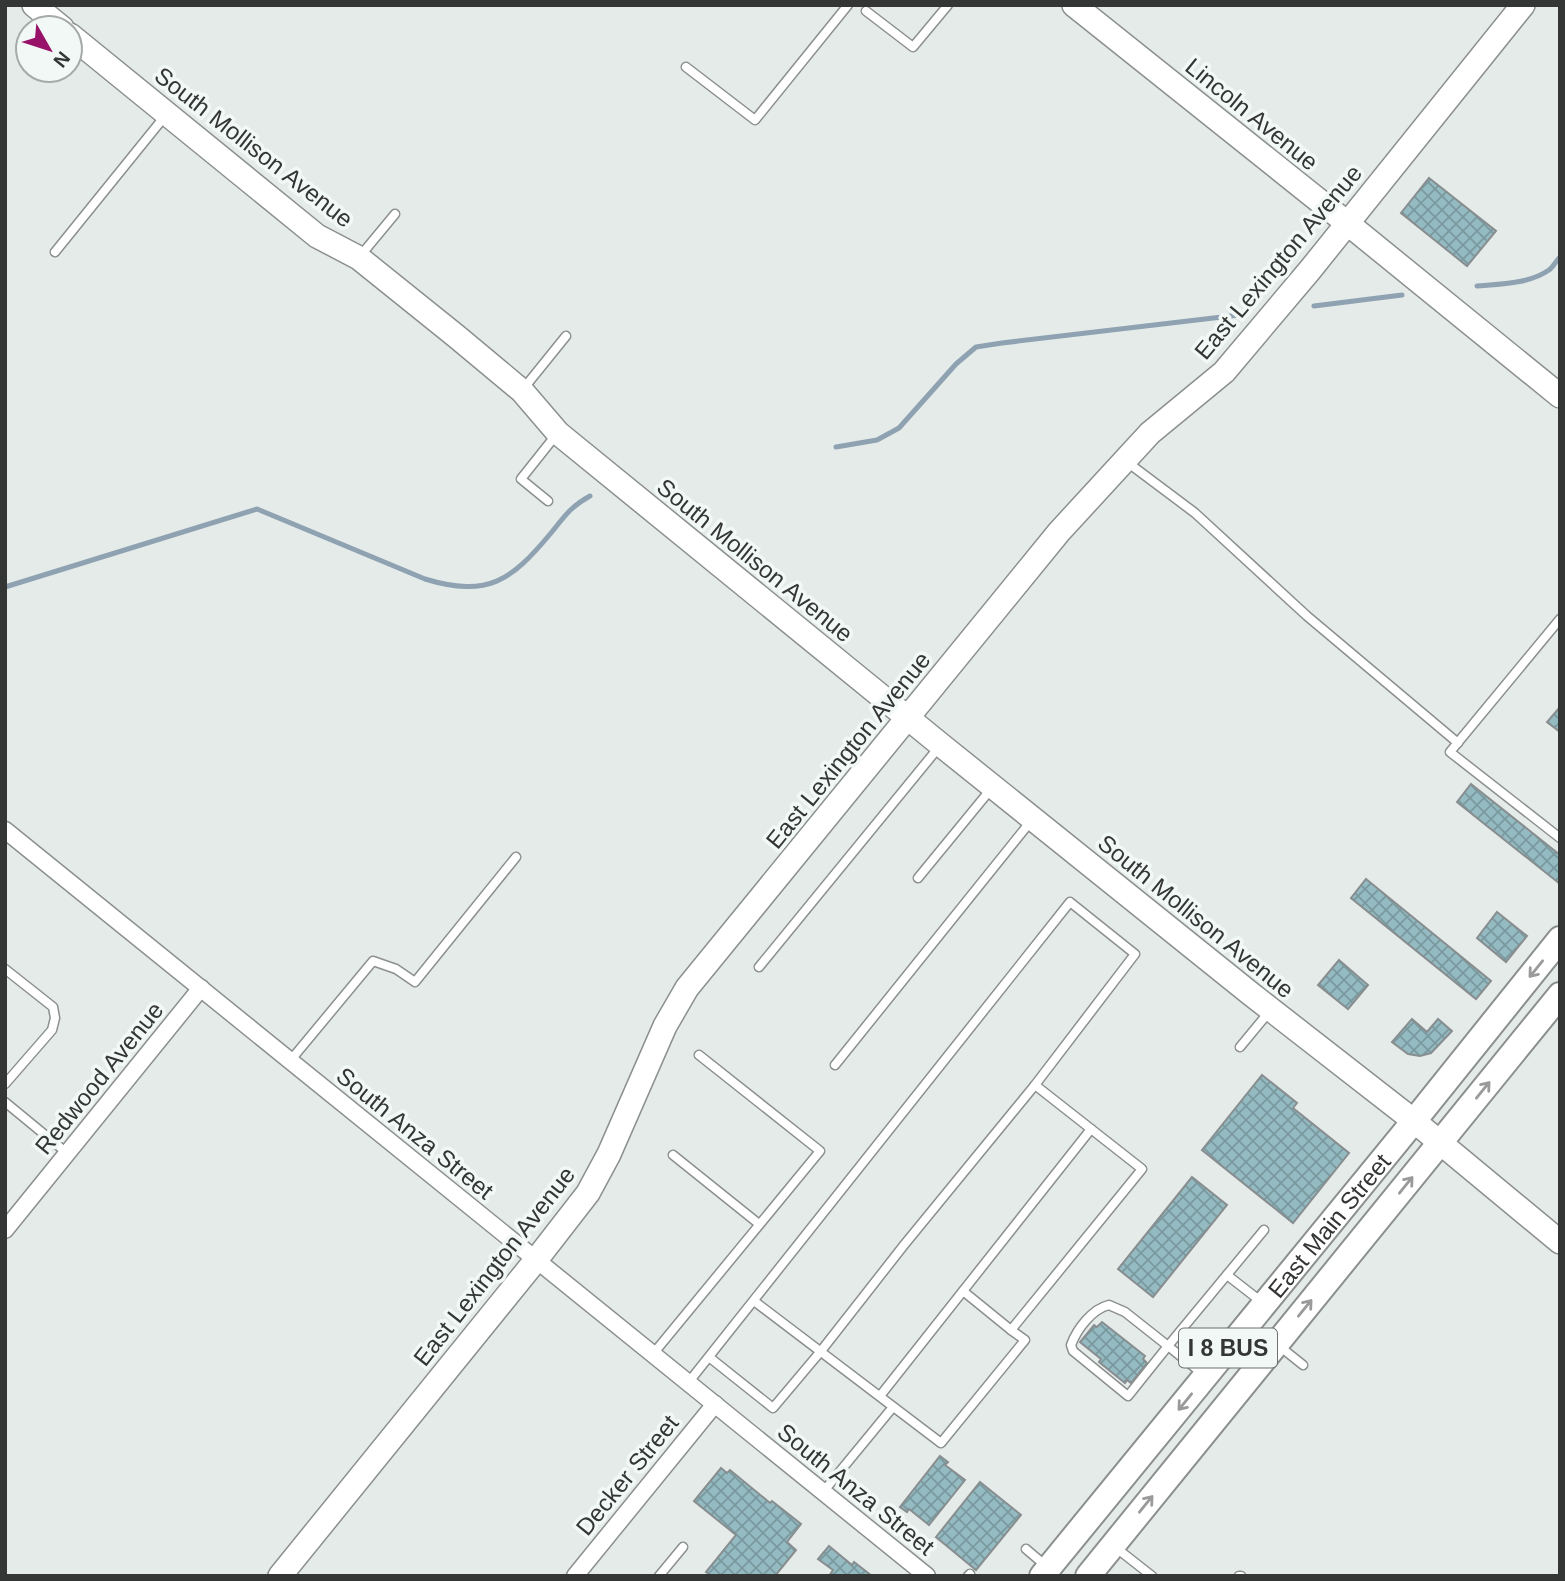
<svg xmlns="http://www.w3.org/2000/svg" width="1565" height="1581" font-family="Arial,sans-serif">
<style>
.lines{fill:none;stroke-linecap:round;stroke-linejoin:round}
.stream{stroke:#8fa2b2;stroke-width:5}
.building{fill:url(#building-cross-hatch);stroke:#888e8f;stroke-width:2}
.lane-casing{stroke:#8b908e;stroke-width:11}
.street-casing{stroke:#8b908e;stroke-width:19}
.secondary-casing{stroke:#8b908e;stroke-width:26}
.primary-casing{stroke:#8b908e;stroke-width:28}
.lane{stroke:#fff;stroke-width:8}
.street{stroke:#fff;stroke-width:16}
.secondary{stroke:#fff;stroke-width:23}
.primary{stroke:#fff;stroke-width:24}
.oneway{stroke:#9a9a9a}
.labels{text-anchor:middle;dominant-baseline:central;stroke-width:7;stroke-linejoin:round;paint-order:stroke}
.shield{fill:#f2f8f6;stroke:#6d706f;stroke-width:2}
.shield-label{font-size:23px;font-weight:bold;fill:#343635}
.street-label{font-size:24px;fill:#343635;stroke:#f2f8f6}
</style>
<defs>
<pattern id="building-cross-hatch" width="8" height="8" patternUnits="userSpaceOnUse" patternTransform="scale(1.75)"><rect width="8" height="8" fill="#94bbc2"/><path d="M0 0l8 8M0 8l8-8" fill="none" stroke="#7a999e"/></pattern>
</defs>
<rect width="100%" height="100%" fill="#e5ebe9"/>
<g class="lines">
<!-- stream -->
<g class="stream">
<path d="M1477,286C1500,284 1529,284 1549,270C1553,267 1556,261 1560,257"/>
<path d="M1314,306L1402,295"/>
<path d="M836,447L877,440L899,428L956,364L976,347L1002,343L1239,315"/>
<path d="M5,587L257,509L425,579C488,598 511,581 551,533C565,516 570,507 590,496"/>
</g>
</g>
<!-- building -->
<g class="building">
<path d="M1429,178L1496,231L1467,266L1401,213Z"/>
<path d="M1560,707V732L1547,722Z"/>
<path d="M1471,784L1560,855V884L1457,802Z"/>
<path d="M1366,879L1491,981L1476,999L1351,898Z"/>
<path d="M1497,912L1527,936L1506,962L1477,938Z"/>
<path d="M1339,960L1368,985L1348,1009L1318,985Z"/>
<path d="M1412,1019L1427,1032L1438,1019L1452,1031L1431,1053L1420,1056L1408,1054L1392,1042Z"/>
<path d="M1262,1075L1297,1103L1293,1108L1349,1153L1293,1223L1202,1150Z"/>
<path d="M1192,1177L1227,1205L1153,1297L1118,1269Z"/>
<path d="M1102,1322L1145,1356L1143,1359L1147,1363L1131,1383L1127,1380L1125,1383L1099,1362L1101,1359L1080,1342L1094,1325L1097,1327Z"/>
<path d="M940,1456L948,1462L945,1465L965,1480L929,1525L909,1509L907,1512L900,1507Z"/>
<path d="M721,1468L727,1473L730,1470L770,1503L772,1501L801,1524L787,1542L796,1550L775,1576H708L709,1574L706,1572L736,1535L694,1501Z"/>
<path d="M980,1482L1021,1515L976,1570L936,1537Z"/>
<path d="M829,1546L852,1565L854,1562L872,1576H829L833,1570L818,1559Z"/>
</g>
<g class="lines">
<defs>
<g id="lane">
<path d="M866,11L913,47L948,5"/>
<path d="M686,67L755,120L848,5"/>
<path d="M55,252L165,116"/>
<path d="M361,255L395,214"/>
<path d="M524,388L566,336"/>
<path d="M1127,462L1195,513L1307,616L1458,743"/>
<path d="M548,501L521,479L556,435"/>
<path d="M1560,619L1450,752L1560,838"/>
<path d="M918,878L991,789"/>
<path d="M759,967L939,747"/>
<path d="M5,969L53,1007L55,1018L52,1030L5,1084"/>
<path d="M1240,1047L1269,1012"/>
<path d="M290,1061L373,961L396,969L415,982L516,857"/>
<path d="M835,1065L1031,821"/>
<path d="M5,1102L67,1153"/>
<path d="M673,1155L759,1224"/>
<path d="M1227,1275L1263,1303"/>
<path d="M963,1291L1011,1330"/>
<path d="M754,1301L941,1443L1025,1340L1011,1330L1142,1169L1035,1085"/>
<path d="M1109,1305L1125,1312L1168,1346L1128,1396L1073,1351L1071,1345C1077,1329 1092,1309 1109,1305Z"/>
<path d="M1278,1345L1303,1365"/>
<path d="M653,1354L820,1151L699,1055"/>
<path d="M1204,1375L1168,1346L1264,1230"/>
<path d="M688,1383L1070,902L1135,954L1035,1085L904,1245L821,1351L773,1408L709,1357"/>
<path d="M880,1396L1091,1129"/>
<path d="M823,1492L893,1407"/>
<path d="M1115,1547L1152,1576"/>
<path d="M1026,1549L1046,1566"/>
<path d="M659,1576L683,1547"/>
<path d="M968,1576L970,1574"/>
<path d="M1239,1576H1241"/>
</g>
<g id="street">
<path d="M5,830L927,1576"/>
<path d="M5,1230L201,988"/>
<path d="M575,1576L715,1404"/>
</g>
<g id="secondary">
<path d="M34,5L62,28"/>
<path d="M1074,5L1347,223L1560,396"/>
<path d="M70,35L317,236L359,258L456,336L522,391L558,433L941,745L1251,994L1414,1121L1560,1242"/>
<path d="M280,1576L536,1260L588,1193L609,1154L665,1026L687,988L1059,532L1150,433L1224,372L1310,270L1523,5"/>
</g>
<g id="primary">
<path id="s1" d="M1042,1576L1414,1121L1560,939"/>
<path d="M1088,1576L1560,995"/>
</g>
</defs>
<!-- lane casing -->
<use href="#lane" class="lane-casing"/>
<!-- street casing -->
<use href="#street" class="street-casing"/>
<!-- secondary casing -->
<use href="#secondary" class="secondary-casing"/>
<!-- primary casing -->
<use href="#primary" class="primary-casing"/>
<!-- lane -->
<use href="#lane" class="lane"/>
<!-- street -->
<use href="#street" class="street"/>
<!-- secondary -->
<use href="#secondary" class="secondary"/>
<!-- primary -->
<use href="#primary" class="primary"/>
</g>
<!-- one-way arrows -->
<defs><path id="oneway-shaft" d="M-6 0H5M1.5-3L5.5 0L1.5 3" fill="none" stroke-width="1.6" stroke-linecap="round" stroke-linejoin="round" transform="scale(1.75)"/></defs>
<g class="oneway">
<use href="#oneway-shaft" transform="translate(1536 969) rotate(129)"/>
<use href="#oneway-shaft" transform="translate(1483 1090) rotate(-51)"/>
<use href="#oneway-shaft" transform="translate(1406 1185) rotate(-51)"/>
<use href="#oneway-shaft" transform="translate(1305 1308) rotate(-51)"/>
<use href="#oneway-shaft" transform="translate(1185 1402) rotate(129)"/>
<use href="#oneway-shaft" transform="translate(1146 1504) rotate(-51)"/>
</g>
<g class="labels">
<!-- shield labels -->
<rect class="shield" x="1179" y="1328.5" width="98" height="39" rx="5"/>
<g class="shield-label">
<text x="1228" y="1348">I 8 BUS</text>
</g>
<!-- street labels -->
<g class="street-label">
<text transform="translate(1252 114) rotate(39)">Lincoln Avenue</text>
<text transform="translate(254 147) rotate(38)">South Mollison Avenue</text>
<text transform="translate(1278 262) rotate(-50)">East Lexington Avenue</text>
<text transform="translate(755 560) rotate(39)">South Mollison Avenue</text>
<text transform="translate(848 750) rotate(-51)">East Lexington Avenue</text>
<text transform="translate(1196 916) rotate(39)">South Mollison Avenue</text>
<text transform="translate(99 1078) rotate(-51)">Redwood Avenue</text>
<text transform="translate(415 1133) rotate(39)">South Anza Street</text>
<text stroke="none"><textPath href="#s1" startOffset="453">East Main Street</textPath></text>
<text transform="translate(494 1266) rotate(-52)">East Lexington Avenue</text>
<text transform="translate(627 1475) rotate(-51)">Decker Street</text>
<text transform="translate(856 1489) rotate(39)">South Anza Street</text>
</g>
</g>
<!-- border -->
<rect width="1565" height="1581" fill="none" stroke="#343635" stroke-width="14"/>
<!-- north arrow -->
<g transform="translate(49 49) rotate(129)"><circle r="33" fill="#f2f8f6" stroke="#a6aaa9" stroke-width="2"/>
<path d="M0-5L12 26L0 18L-12 26Z" fill="#971268"/>
<text y="-10" font-size="19" font-weight="bold" text-anchor="middle" fill="#343635">N</text>
</g>
</svg>
